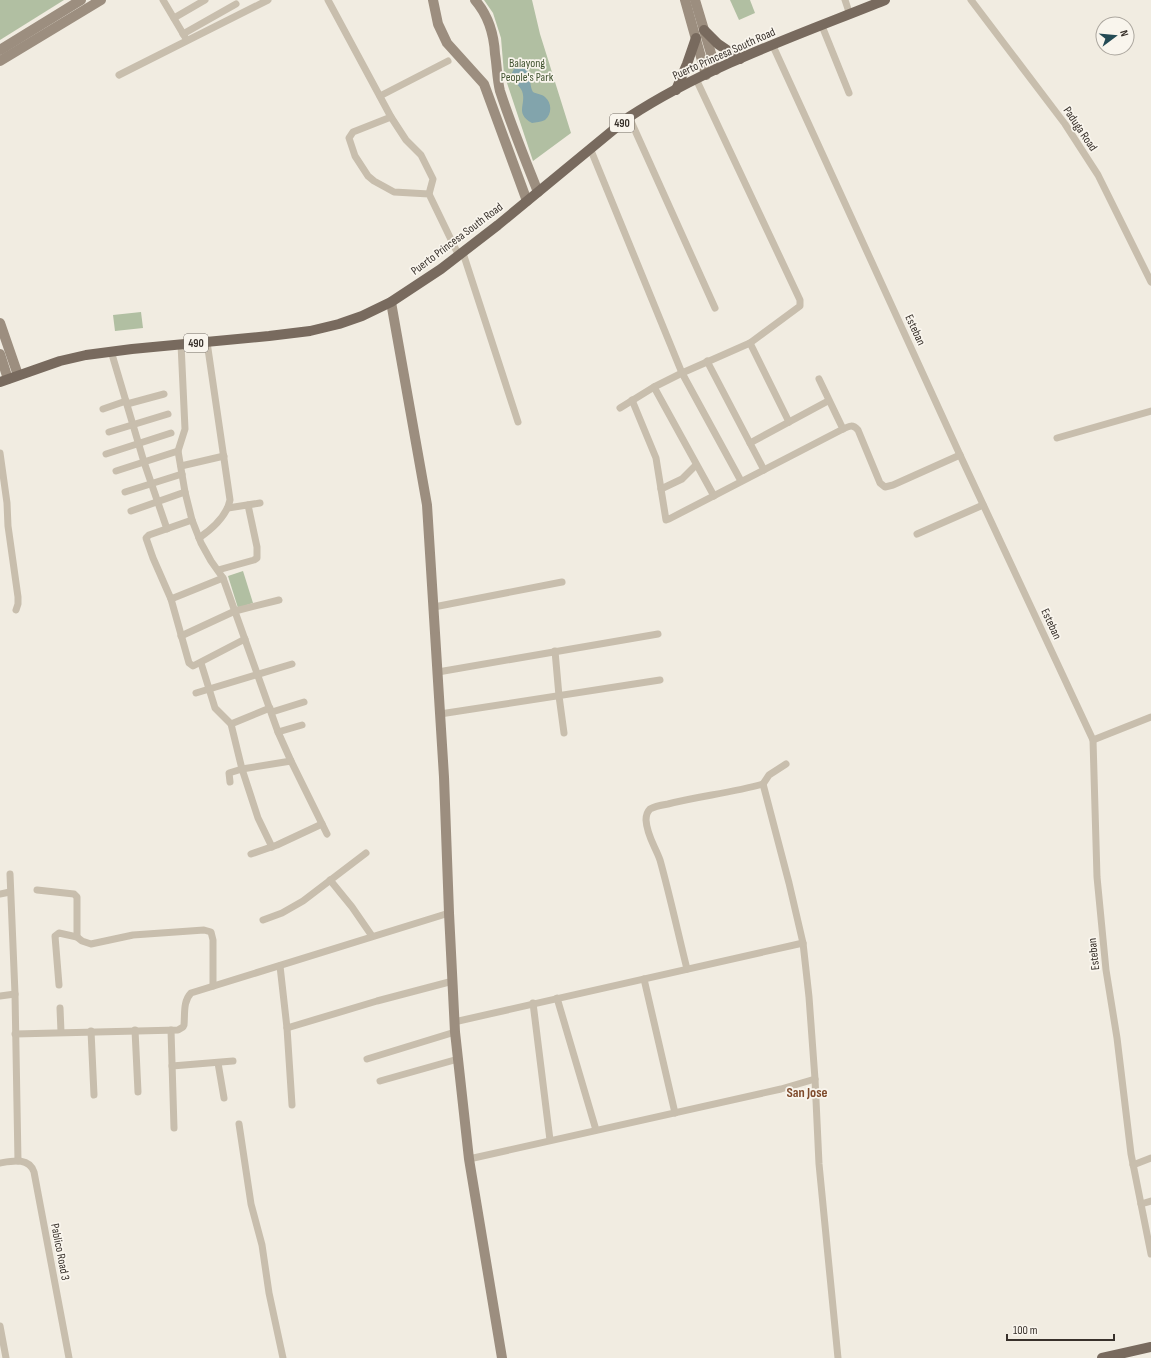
<svg xmlns="http://www.w3.org/2000/svg" width="1151" height="1358" font-family="'Sofia Sans Condensed',sans-serif">
<style>
.green{fill:#b1bfa2}
.water{fill:#82a4ac}
.lines{fill:none;stroke-linecap:round;stroke-linejoin:round}
.street{stroke:#c8bead;stroke-width:7}
.secondary{stroke:#9c8e7f;stroke-width:10}
.primary{stroke:#786a5e;stroke-width:10}
.labels{text-anchor:middle;dominant-baseline:central;stroke-width:3.5;stroke-linejoin:round;paint-order:stroke}
.shield{fill:#f9f5ed;stroke:#726c65;stroke-width:1}
.shield-label{font-size:11px;font-weight:bold;fill:#38312b}
.street-label{font-size:12px;fill:#38312b;stroke:#f9f5ed}
.park-label{font-size:12px;fill:#425431;stroke:#f9f5ed}
.quarter-label{font-size:14px;font-weight:bold;fill:#7f4b2c;stroke:#f9f5ed}
</style>
<rect width="100%" height="100%" fill="#f1ece1"/>
<!-- green -->
<g class="green">
<path d="M0,0H64L0,40Z"/>
<path d="M484,0H532L540,34L571,133L533,161L504,74L501,38L493,13Z"/>
<path d="M730,0H750L755,13L739,20Z"/>
<path d="M141,312L143,328L115,331L113,315Z"/>
<path d="M243,571L253,603L238,608L228,576Z"/>
</g>
<!-- water -->
<path class="water" d="M521,66C533,69 528,83 533,92C537,94 542,94 545,97C552,103 552,114 545,120C541,122 536,122 532,123C514,113 527,104 522,91C519,85 513,81 511,75L515,67Z"/>
<g class="lines">
<!-- street -->
<g class="street">
<path d="M163,0L185,37"/>
<path d="M328,0L391,117L406,140L421,155L433,179L429,194"/>
<path d="M845,0L850,15"/>
<path d="M971,0L1065,124L1098,175L1151,282"/>
<path d="M174,18L205,0"/>
<path d="M822,26L849,93"/>
<path d="M183,34L236,4"/>
<path d="M773,46L960,455L1093,740L1097,877L1106,970L1117,1038L1131,1154L1151,1254"/>
<path d="M119,75L268,0"/>
<path d="M380,96L448,61"/>
<path d="M391,117L353,132L349,138L355,156L368,176L374,181L394,192L429,194L459,256"/>
<path d="M629,117L715,308"/>
<path d="M590,148L682,373L741,481"/>
<path d="M463,253L518,422"/>
<path d="M750,343L789,422"/>
<path d="M181,344L185,429L178,451L185,492L192,520L201,543L211,561L223,578L278,732L291,761L327,834"/>
<path d="M111,351L144,462L167,529"/>
<path d="M707,361L764,470"/>
<path d="M819,379L843,429"/>
<path d="M654,387L714,496"/>
<path d="M632,400L656,458L666,520L669,519L843,429C849,426 853,424 858,430L880,483L885,487L893,485L960,455"/>
<path d="M127,404L164,394"/>
<path d="M620,408L654,387L682,373L750,343L800,306V300L696,79"/>
<path d="M103,409L126,401"/>
<path d="M109,432L168,414"/>
<path d="M1057,438L1151,411"/>
<path d="M750,443L828,401"/>
<path d="M0,453L7,503L8,526L18,597V604L16,610"/>
<path d="M106,454L171,433"/>
<path d="M181,466L224,456"/>
<path d="M116,471L178,451"/>
<path d="M661,489L682,479L696,465"/>
<path d="M125,492L182,474"/>
<path d="M228,508L260,503"/>
<path d="M131,511L185,492"/>
<path d="M192,520L149,535L146,538L153,558L171,599L189,663L193,666L245,639"/>
<path d="M917,534L983,505"/>
<path d="M199,538C212,529 227,515 230,500L207,342"/>
<path d="M218,570L254,560L257,558V547L248,505"/>
<path d="M171,599L223,578"/>
<path d="M434,607L562,582"/>
<path d="M181,636L235,611L279,600"/>
<path d="M555,651L559,696L564,733"/>
<path d="M201,663L215,708L231,724L242,769L258,818L272,847"/>
<path d="M438,672L658,634"/>
<path d="M196,693L292,664"/>
<path d="M272,712L304,702"/>
<path d="M440,714L660,680"/>
<path d="M231,724L270,708"/>
<path d="M278,732L302,725"/>
<path d="M1093,740L1151,717"/>
<path d="M230,782L229,773L242,769L291,761"/>
<path d="M763,784L769,775L786,764"/>
<path d="M251,854L277,845L322,824"/>
<path d="M10,874L15,994L18,1161"/>
<path d="M330,880L352,907L372,936"/>
<path d="M37,890L74,894L77,897V937"/>
<path d="M0,894L10,892"/>
<path d="M263,920L282,913L303,901L366,853"/>
<path d="M280,966L287,1028L292,1105"/>
<path d="M687,969C678,933 670,896 660,860C655,846 647,836 646,820C646,816 647,812 650,809C655,806 662,805 668,804C699,796 731,793 763,784L789,883L803,943L809,997L815,1079L819,1164L838,1358"/>
<path d="M644,979L675,1113"/>
<path d="M59,985L55,936L59,933L77,937L82,941L91,944L133,935L204,930L211,932L213,940V986"/>
<path d="M0,996L15,994"/>
<path d="M557,998L596,1130"/>
<path d="M533,1003L550,1140"/>
<path d="M60,1008L61,1032"/>
<path d="M454,1022L803,943"/>
<path d="M287,1028L377,1001L453,981"/>
<path d="M135,1030L138,1092"/>
<path d="M171,1030L174,1128"/>
<path d="M91,1031L94,1095"/>
<path d="M15,1034L178,1030L183,1027L184,1025C185,1014 183,1001 191,993L449,913"/>
<path d="M367,1059L455,1032"/>
<path d="M218,1063L224,1098"/>
<path d="M172,1066L233,1061"/>
<path d="M380,1081L458,1059"/>
<path d="M239,1124L251,1204L262,1245L269,1293L283,1358"/>
<path d="M469,1159L781,1089L815,1079"/>
<path d="M0,1163C12,1161 29,1157 34,1172L69,1358"/>
<path d="M1133,1165L1151,1158"/>
<path d="M1141,1204L1151,1201"/>
<path d="M0,1326L6,1358"/>
</g>
<!-- secondary -->
<g class="secondary">
<path d="M433,0L438,24L447,43L484,84L527,201"/>
<path d="M475,0C488,15 494,35 495,54C497,66 497,79 500,91C511,125 525,159 538,192"/>
<path d="M685,0L706,75"/>
<path d="M695,0L716,70"/>
<path d="M0,50L81,0"/>
<path d="M0,61L101,0"/>
<path d="M391,302L427,505L444,777L449,913L455,1032L469,1159L502,1358"/>
<path d="M0,323L18,375"/>
<path d="M0,354L8,379"/>
</g>
<!-- primary -->
<g class="primary">
<path d="M704,30L718,44L740,59"/>
<path d="M676,90L687,64L696,38"/>
<path d="M0,382L60,361L86,355L132,349L269,336L310,331L339,324L362,316L391,302L441,269L498,225L629,117C707,66 798,35 885,0"/>
<path d="M1102,1358L1151,1347"/>
</g>
</g>
<g class="labels">
<!-- shield labels -->
<g class="shield">
<rect x="610" y="114" width="24" height="18" rx="3"/>
<rect x="184" y="334" width="24" height="18" rx="3"/>
</g>
<g class="shield-label">
<text x="622" y="123">490</text>
<text x="196" y="343">490</text>
</g>
<!-- street labels -->
<g class="street-label">
<text transform="translate(724 54) rotate(-24)">Puerto Princesa South Road</text>
<text transform="translate(1080 129) rotate(56)">Paduga Road</text>
<text transform="translate(457 239) rotate(-37)">Puerto Princesa South Road</text>
<text transform="translate(915 330) rotate(65)">Esteban</text>
<text transform="translate(1051 624) rotate(65)">Esteban</text>
<text transform="translate(1094 954) rotate(-96)">Esteban</text>
<text transform="translate(60 1252) rotate(79)">Pablico Road 3</text>
</g>
<!-- park labels -->
<g class="park-label">
<text x="527" y="63">Balayong<tspan x="527" dy="14">People's Park</tspan></text>
</g>
<!-- quarter labels -->
<g class="quarter-label">
<text x="807" y="1092">San Jose</text>
</g>
</g>
<!-- north arrow -->
<g transform="translate(1115 36) rotate(74)"><circle r="19" fill="#f9f5ed" stroke="#aca79f"/>
<path d="M0-3L7 15L0 10L-7 15Z" fill="#244b55"/>
<text y="-6" font-size="11" font-weight="bold" text-anchor="middle" fill="#38312b">N</text>
</g>
<!-- scale -->
<path d="M1007 1334v6h107v-6" fill="none" stroke="#38312b" stroke-width="2"/>
<text x="1013" y="1334" font-size="12" fill="#38312b" stroke="#f9f5ed" stroke-width="3" paint-order="stroke">100 m</text>
</svg>
